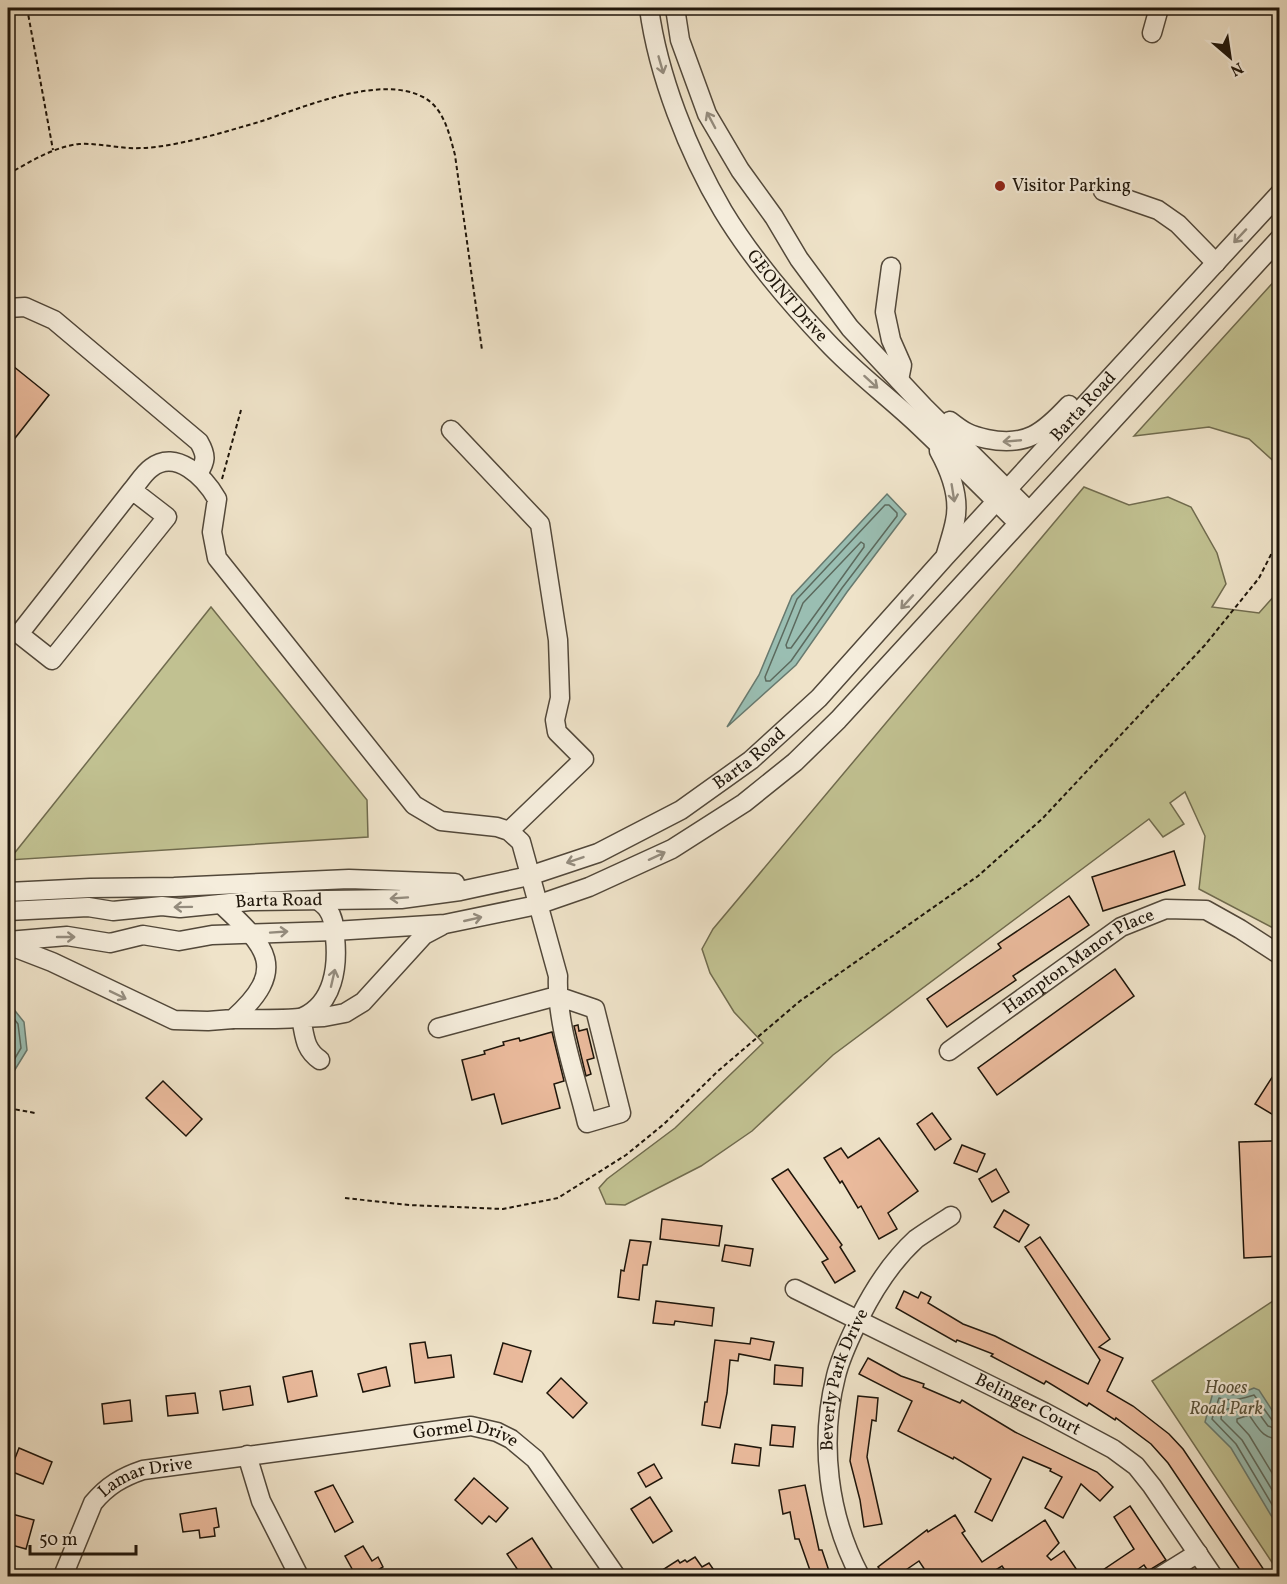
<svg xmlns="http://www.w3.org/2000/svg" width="1287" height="1584" font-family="Vollkorn,serif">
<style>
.green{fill:#c1c191;stroke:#706b4e;stroke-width:1.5}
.water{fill:#9abeb2;stroke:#687a6f;stroke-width:1.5}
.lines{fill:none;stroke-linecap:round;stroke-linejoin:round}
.shore{stroke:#5c6a5e;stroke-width:1.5}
.building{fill:#eaba9c;stroke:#1e150a;stroke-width:1.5}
.minor-casing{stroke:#52483a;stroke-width:21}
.path{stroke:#1e150a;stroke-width:2;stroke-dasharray:4.5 3;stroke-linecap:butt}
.minor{stroke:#f5eddc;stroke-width:18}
.oneway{stroke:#948c7e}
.poi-dot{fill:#8f2418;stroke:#f5eddc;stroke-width:2}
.labels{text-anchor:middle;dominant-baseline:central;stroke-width:4.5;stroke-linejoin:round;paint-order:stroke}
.poi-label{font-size:18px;fill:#1e150a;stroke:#f5eddc;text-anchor:start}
.street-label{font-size:18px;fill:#1e150a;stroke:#f5eddc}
.park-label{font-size:18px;font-style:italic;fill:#575139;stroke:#f5eddc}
</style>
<rect width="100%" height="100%" fill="#efe3c9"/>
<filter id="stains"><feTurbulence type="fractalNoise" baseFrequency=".00333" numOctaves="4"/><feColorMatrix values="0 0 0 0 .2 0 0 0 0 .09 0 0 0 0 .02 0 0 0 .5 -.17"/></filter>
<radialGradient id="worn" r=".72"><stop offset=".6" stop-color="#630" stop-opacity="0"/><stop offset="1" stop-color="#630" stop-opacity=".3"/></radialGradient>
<!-- green -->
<g class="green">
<path d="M1279,276V466L1249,439L1209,427L1134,436Z"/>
<path d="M1084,487L1129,505L1168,497L1191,507L1217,553L1226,584L1212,607L1259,613L1276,594L1279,585V931L1199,889L1205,836L1185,792L1170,803L1184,824L1163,837L1149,819L833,1055L752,1131L701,1166L625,1205L606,1204L599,1188L607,1179L675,1128L763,1043L734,1012L710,973L702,949L713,929Z"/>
<path d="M211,607L367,800L368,837L9,860Z"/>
<path d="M1279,1297V1573L1152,1381Z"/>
</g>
<!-- water -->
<g class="water">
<path d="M887,494L906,514L847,592L796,665L727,727L759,675L792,596Z"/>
<path d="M8,1002L24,1022L27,1050L8,1081Z"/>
<path d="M1215,1385C1233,1399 1234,1396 1254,1388L1259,1390L1279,1421L1280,1519L1275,1522L1231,1448L1205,1422Z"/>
</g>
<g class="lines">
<!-- shore -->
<g class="shore">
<path d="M885,505H889L897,513V516L842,588L791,661L770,681H766L765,677L797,599Z"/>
<path d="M861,542L864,544V547L791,648H787L786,645L803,603Z"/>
<path d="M8,1011L18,1024L21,1048L8,1070"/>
<path d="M1280,1423L1272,1420L1254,1395C1240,1399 1232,1402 1219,1398L1212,1419L1236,1444L1277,1513L1280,1514"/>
<path d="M1280,1430L1268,1426L1252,1404L1222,1410L1221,1419L1242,1440L1280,1503"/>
<path d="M1280,1439C1262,1439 1258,1427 1249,1415L1237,1419V1422L1249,1435L1280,1486"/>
</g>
</g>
<!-- building -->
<g class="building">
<path d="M13,366L49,395L8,447V372Z"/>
<path d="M1174,851L1185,885L1103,911L1092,877Z"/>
<path d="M1069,896L1089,925L1013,976L1016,980L947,1027L927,999L1001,948L998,944Z"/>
<path d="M1115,969L1134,996L997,1095L978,1068Z"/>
<path d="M578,1025L579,1031L587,1029L594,1058L587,1060L591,1074L586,1076L574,1026Z"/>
<path d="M552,1032L564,1081L554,1084L560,1108L502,1124L494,1094L472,1100L462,1060L485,1054L484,1051L504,1045L503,1042L519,1038L520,1041Z"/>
<path d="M1280,1065V1119L1255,1104Z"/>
<path d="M163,1081L202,1119L186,1136L146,1098Z"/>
<path d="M932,1113L951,1139L935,1150L917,1124Z"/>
<path d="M879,1138L918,1191L888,1213L897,1229L879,1239L861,1206L858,1208L842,1181L840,1183L824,1158L841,1148L848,1158Z"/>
<path d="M1274,1141L1279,1256L1244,1258L1239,1142Z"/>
<path d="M962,1145L985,1154L977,1172L954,1163Z"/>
<path d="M788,1169L842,1245L840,1247L855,1271L835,1283L822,1262L828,1259L772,1179Z"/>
<path d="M996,1169L1009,1192L992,1202L979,1179Z"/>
<path d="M1004,1210L1029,1225L1019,1242L994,1227Z"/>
<path d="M662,1219L722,1226L719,1246L660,1239Z"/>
<path d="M1040,1237L1110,1339L1099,1347L1123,1358L1107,1391L1133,1406L1169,1434L1183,1449L1268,1576H1244L1168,1463L1151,1444L1116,1418L1115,1420L1089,1403L1087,1406L1046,1381L1044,1384L991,1356L993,1354L957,1340L956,1342L896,1308L904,1291L918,1298L921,1292L931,1297L928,1303L963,1324L995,1336L1088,1384L1100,1360L1025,1247Z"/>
<path d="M630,1240L651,1242L647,1265H643L639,1300L618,1297L621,1270L624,1271Z"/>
<path d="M725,1245L753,1249L750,1266L722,1261Z"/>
<path d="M656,1301L714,1308L712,1326L675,1321L674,1325L653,1323Z"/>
<path d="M751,1338L774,1342L770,1360L739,1354L738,1361L730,1360L727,1393L720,1428L702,1425L705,1402H707L715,1340L750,1344Z"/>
<path d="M425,1342L428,1358L451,1355L454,1377L415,1383L410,1344Z"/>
<path d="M503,1343L531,1351L522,1382L494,1374Z"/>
<path d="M868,1358L901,1376L924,1384L923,1387L960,1403L962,1400L1015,1432L1097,1472L1113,1487L1100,1501L1081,1484L1063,1518L1045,1508L1062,1477L1050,1471L1051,1469L1023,1457L992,1521L975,1512L991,1479L954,1457L953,1459L898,1431L912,1401L859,1374Z"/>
<path d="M775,1365L803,1368L802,1386L774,1384Z"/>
<path d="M386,1367L390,1386L363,1392L358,1374Z"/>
<path d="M312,1371L317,1396L288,1402L283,1377Z"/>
<path d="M561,1378L587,1403L573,1418L547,1393Z"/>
<path d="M250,1386L253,1405L223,1410L220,1391Z"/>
<path d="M195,1393L198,1413L168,1416L166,1396Z"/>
<path d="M858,1396L878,1398L876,1421L872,1420L867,1457L882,1524L864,1527L860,1500L850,1461Z"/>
<path d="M130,1400L132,1421L104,1424L102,1404Z"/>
<path d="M772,1425L795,1427L793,1447L770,1445Z"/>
<path d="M735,1444L761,1448L759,1466L732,1463Z"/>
<path d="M19,1448L52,1462L43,1484L10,1471Z"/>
<path d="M654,1464L662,1478L646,1487L638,1473Z"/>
<path d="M474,1478L508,1508L496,1522L489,1516L482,1524L455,1500Z"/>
<path d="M333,1485L353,1522L335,1532L315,1492Z"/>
<path d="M805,1485L819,1550H822L830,1574L824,1576H812L799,1539H795L790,1512L783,1514L779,1490Z"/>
<path d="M650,1497L672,1531L653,1543L631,1509Z"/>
<path d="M1130,1506L1166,1560L1148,1571L1144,1565L1128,1576H1094L1134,1549L1114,1517Z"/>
<path d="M216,1508L219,1527L214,1528L215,1536L200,1538L199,1530L183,1532L180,1514Z"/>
<path d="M12,1514L34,1520L26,1549L8,1544V1528Z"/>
<path d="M955,1515L965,1531L962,1533L982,1562L1045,1520L1059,1543L1047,1556L1051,1560L1064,1551L1081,1576H1009L1002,1566L986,1576H969L966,1571L958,1576H929L919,1561L897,1576H885L878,1567L927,1530L928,1532Z"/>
<path d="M532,1538L555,1573L550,1576H522L507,1554Z"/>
<path d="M363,1546L372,1561L378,1557L383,1567L376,1571L379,1576H356L345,1556Z"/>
<path d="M695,1557L702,1567L709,1563L718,1576H653L678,1560L680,1563L685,1560L687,1562Z"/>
</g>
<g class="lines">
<defs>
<g id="minor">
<path id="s1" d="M649,8C658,75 688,152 723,211C752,259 789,302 827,342C854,371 886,395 914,421C950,455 984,489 1018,523"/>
<path d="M675,8L680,40L707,114L740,170L774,217L799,259L850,328L924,407L1029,511"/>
<path d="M1152,33L1159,8"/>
<path d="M1103,191L1158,210L1178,224L1216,263"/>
<path d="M891,267L885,312L891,340L902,365L899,380"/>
<path d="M8,308L25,307L54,320L199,442C207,456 206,461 198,474"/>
<path d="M950,421C964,432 969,435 987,439C1026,447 1043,433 1069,405"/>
<path d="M451,430L540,524L558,640L560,698L555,720L557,732L584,759L509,831"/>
<path d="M939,451C950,471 960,498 955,521C953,532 949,543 946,554"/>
<path d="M132,490L167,517L52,660L19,634L132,490C138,483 144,473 151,468C176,448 205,478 217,499L212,532L217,558L414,805L441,821L497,827L509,831L521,842L558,976C556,1024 576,1076 587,1123L621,1113L595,1009L557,996L438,1028"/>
<path d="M8,892L90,888L174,887L349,879L455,883"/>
<path id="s2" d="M8,911L88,907L113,911L162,906L180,908L250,901L401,899L460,891L529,876L598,853L681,810L751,760L819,698L945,557L1280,193"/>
<path d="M8,941L67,936L110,943L143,935L179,941L212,935L334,931L445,924L537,905L589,887L672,849L744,803L795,762L838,720L1280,238"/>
<path d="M8,945L52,962L174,1020L208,1021L233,1019C289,969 267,947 221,904"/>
<path d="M233,1019C244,1019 296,1020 303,1017C334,1003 338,966 335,937C334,927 334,918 328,910C326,906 321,903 318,900"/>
<path id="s3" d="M949,1051L1121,927L1166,909L1206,910L1240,929L1280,955"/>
<path d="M320,1060C304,1049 305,1036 301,1018L324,1017L345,1013L363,1002L424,935L441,926"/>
<path id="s4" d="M795,1289L1044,1412L1113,1449L1136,1466L1152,1486L1213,1576"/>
<path d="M247,1455L261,1501L299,1576"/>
<path id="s5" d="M63,1576L93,1503C107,1486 122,1477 143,1470L471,1426L497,1432L511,1439L535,1459L616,1576"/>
<path id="s6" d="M860,1576C828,1516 819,1442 836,1376C841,1355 851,1336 860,1317C874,1289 892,1261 916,1239C927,1231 939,1224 951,1216"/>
<path d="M1161,1576L1198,1553"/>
</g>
</defs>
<!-- minor casing -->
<use href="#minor" class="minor-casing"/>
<!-- path -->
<g class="path">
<path d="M27,8L53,150"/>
<path d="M8,174C30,162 53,147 79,144C96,143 112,147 129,148C146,149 167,146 184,142C209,137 234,129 259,122C302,108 379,74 423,97C444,108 449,133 455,155L482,350"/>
<path d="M222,479L241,410"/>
<path d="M8,1108L35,1113"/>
<path d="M345,1198L409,1205L503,1209L558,1198L626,1155L664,1124L718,1071L800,1001L978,876L1042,819L1205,645L1259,578L1280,537"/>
</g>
<!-- minor -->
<use href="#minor" class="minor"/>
</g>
<!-- one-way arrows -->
<defs><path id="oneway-shaft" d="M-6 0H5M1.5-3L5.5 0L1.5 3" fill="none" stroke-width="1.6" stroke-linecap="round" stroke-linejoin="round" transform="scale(1.5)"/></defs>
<g class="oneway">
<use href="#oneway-shaft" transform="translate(661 65) rotate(74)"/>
<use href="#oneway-shaft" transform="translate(711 120) rotate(-118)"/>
<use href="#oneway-shaft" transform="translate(1240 236) rotate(133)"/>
<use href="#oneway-shaft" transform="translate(871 382) rotate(42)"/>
<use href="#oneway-shaft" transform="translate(1012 441) rotate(175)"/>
<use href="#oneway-shaft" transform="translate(953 493) rotate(81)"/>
<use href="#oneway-shaft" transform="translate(907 602) rotate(132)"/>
<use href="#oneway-shaft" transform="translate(657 856) rotate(-25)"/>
<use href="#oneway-shaft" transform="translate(575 860) rotate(161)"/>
<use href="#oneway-shaft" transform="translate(399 898) rotate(176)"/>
<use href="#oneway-shaft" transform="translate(183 907) rotate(179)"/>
<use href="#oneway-shaft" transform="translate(473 919) rotate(-13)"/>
<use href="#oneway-shaft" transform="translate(279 932) rotate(-4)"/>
<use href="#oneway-shaft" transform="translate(66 937)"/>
<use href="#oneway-shaft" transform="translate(333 978) rotate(-77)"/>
<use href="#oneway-shaft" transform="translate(118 995) rotate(26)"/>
</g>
<!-- markers -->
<circle class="poi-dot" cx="1000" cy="186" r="6"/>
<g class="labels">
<!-- poi labels -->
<g class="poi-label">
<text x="1012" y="186">Visitor Parking</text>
</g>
<!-- street labels -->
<g class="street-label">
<text stroke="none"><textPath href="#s1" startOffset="324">GEOINT Drive</textPath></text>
<text stroke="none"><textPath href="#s2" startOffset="1262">Barta Road</textPath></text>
<text stroke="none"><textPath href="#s2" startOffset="776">Barta Road</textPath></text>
<text stroke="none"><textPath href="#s2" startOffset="272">Barta Road</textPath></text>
<text stroke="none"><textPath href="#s3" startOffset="158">Hampton Manor Place</textPath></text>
<text stroke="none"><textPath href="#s6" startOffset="204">Beverly Park Drive</textPath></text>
<text stroke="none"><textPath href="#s4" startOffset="260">Belinger Court</textPath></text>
<text stroke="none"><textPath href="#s5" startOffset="466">Gormel Drive</textPath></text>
<text stroke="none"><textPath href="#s5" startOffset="140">Lamar Drive</textPath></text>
</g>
<!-- park labels -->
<g class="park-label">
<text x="1226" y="1388">Hooes<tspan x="1226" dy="21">Road Park</tspan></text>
</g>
</g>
<!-- margin -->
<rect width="1287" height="1584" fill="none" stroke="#efe3c9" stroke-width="30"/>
<rect x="9" y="9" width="1269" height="1566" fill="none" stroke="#1e150a" stroke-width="3"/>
<rect x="15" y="15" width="1257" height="1554" fill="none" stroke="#1e150a" stroke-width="1.5"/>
<!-- north arrow -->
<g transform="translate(1230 57) rotate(151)" stroke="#f5eddc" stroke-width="4.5" paint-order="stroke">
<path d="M0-4.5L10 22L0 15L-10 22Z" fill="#1e150a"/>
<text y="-9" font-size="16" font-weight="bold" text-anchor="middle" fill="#1e150a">N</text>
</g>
<!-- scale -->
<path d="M30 1545v9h106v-9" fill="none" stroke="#1e150a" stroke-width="3"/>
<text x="39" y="1545" font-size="18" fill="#1e150a" stroke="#f5eddc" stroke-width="4.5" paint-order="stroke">50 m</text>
<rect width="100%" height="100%" filter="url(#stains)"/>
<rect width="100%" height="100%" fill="url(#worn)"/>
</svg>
